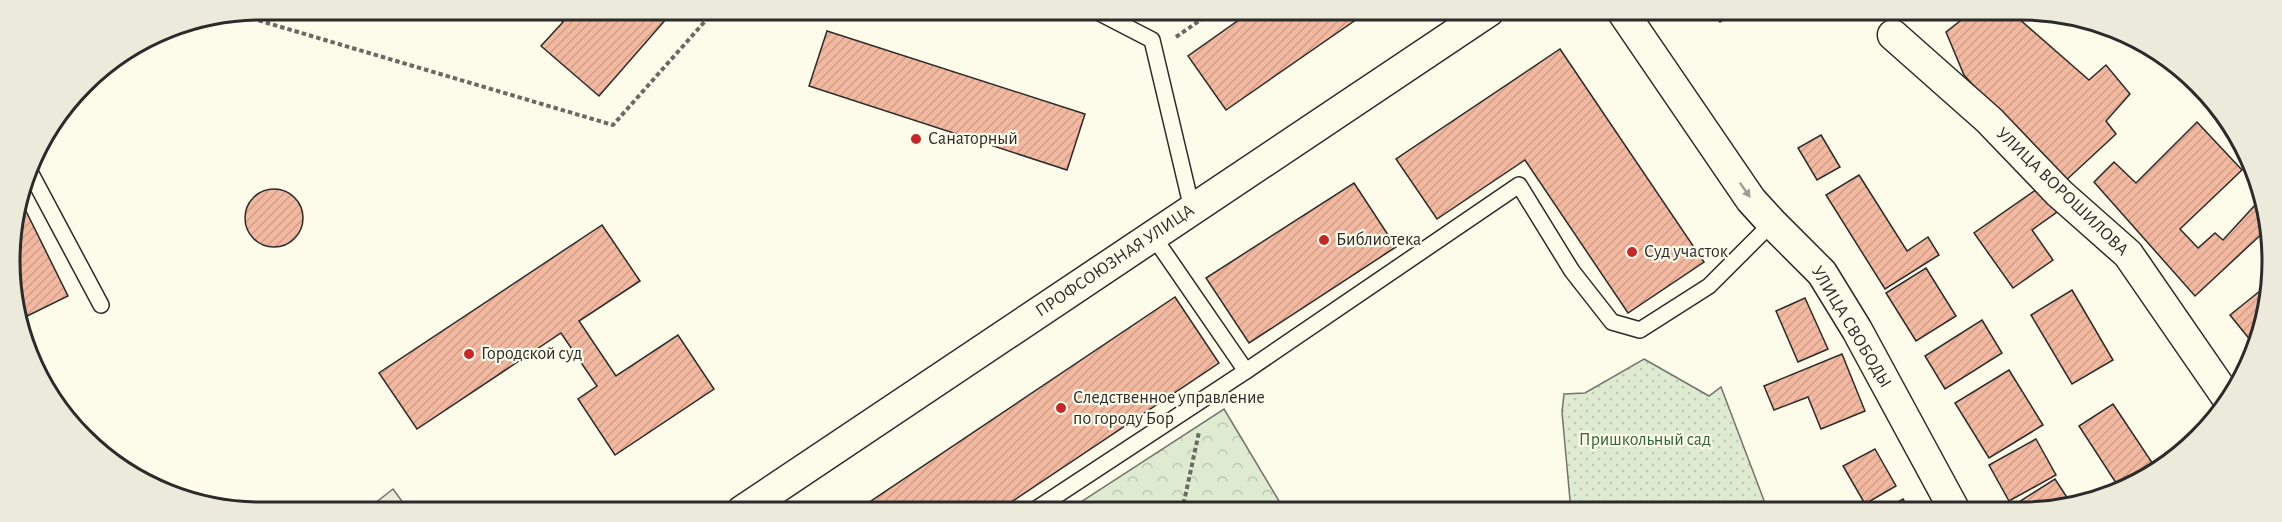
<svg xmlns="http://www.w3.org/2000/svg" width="2282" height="522" font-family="'Alegreya Sans',sans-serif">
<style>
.grass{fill:url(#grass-dots);stroke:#74746e;stroke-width:1.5}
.forest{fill:url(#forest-crowns);stroke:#74746e;stroke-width:1.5}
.parking{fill:#eceadb;stroke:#74746e;stroke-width:1.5}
.building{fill:url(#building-hatch);stroke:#2b2b2b;stroke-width:1.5}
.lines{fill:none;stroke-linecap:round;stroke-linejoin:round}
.service-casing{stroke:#2b2b2b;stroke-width:18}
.minor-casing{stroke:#2b2b2b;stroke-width:33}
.path{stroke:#6a6964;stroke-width:4;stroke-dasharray:4.5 3;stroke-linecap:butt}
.service{stroke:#fdfbea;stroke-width:15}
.minor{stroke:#fdfbea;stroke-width:30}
.oneway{fill:#9e9d94}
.poi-dot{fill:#c62828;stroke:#fdfbea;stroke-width:2}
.labels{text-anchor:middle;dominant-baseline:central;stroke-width:4.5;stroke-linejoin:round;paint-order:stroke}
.poi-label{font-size:18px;fill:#2b2b2b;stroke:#fdfbea;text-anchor:start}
.street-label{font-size:18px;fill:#2b2b2b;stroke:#fdfbea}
.park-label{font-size:18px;fill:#34623c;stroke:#fdfbea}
.rim{fill:none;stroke:#2b2b2b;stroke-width:3}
</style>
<defs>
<pattern id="grass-dots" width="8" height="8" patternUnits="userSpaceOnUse" patternTransform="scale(1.5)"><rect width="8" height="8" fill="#deebd1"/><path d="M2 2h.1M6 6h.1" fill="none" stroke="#bfcab4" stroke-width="1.8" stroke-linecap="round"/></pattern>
<pattern id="forest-crowns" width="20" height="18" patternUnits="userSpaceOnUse" patternTransform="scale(1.5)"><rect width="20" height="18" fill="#deebd1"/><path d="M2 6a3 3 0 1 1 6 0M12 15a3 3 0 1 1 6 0" fill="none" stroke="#bfcab4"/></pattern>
<pattern id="building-hatch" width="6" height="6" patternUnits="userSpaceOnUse" patternTransform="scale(1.5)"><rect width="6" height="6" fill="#f2b8a0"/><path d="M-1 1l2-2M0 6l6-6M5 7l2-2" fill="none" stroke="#d09e8a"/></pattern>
</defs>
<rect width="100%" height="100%" fill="#fdfbea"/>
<!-- grass -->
<path class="grass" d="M1644,359L1709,396L1721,387L1768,511H1571L1562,412L1564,394L1585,393Z"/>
<!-- forest -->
<path class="forest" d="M1224,409L1285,511H1067Z"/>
<!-- parking -->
<path class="parking" d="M393,489L409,511H365Z"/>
<!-- building -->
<g class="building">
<path d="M549,9L674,10L599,96L541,46L563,22Z"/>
<path d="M1253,10H1370L1226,110L1188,56Z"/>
<path d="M1713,11H1736L1720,22Z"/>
<path d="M1973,11H2010L2089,80L2106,65L2130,94L2106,121L2116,134L2062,184L1964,75L1946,32Z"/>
<path d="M827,31L1085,114L1067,170L809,86Z"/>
<path d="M1560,49L1704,262L1628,313L1525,160L1437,219L1396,159Z"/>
<path d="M2197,122L2242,170L2180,229L2198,248L2215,233L2223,240L2257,203L2266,214L2267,229L2195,296L2094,182L2114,162L2136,183Z"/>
<path d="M1821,135L1840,167L1817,180L1798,148Z"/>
<path d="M1859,175L1907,251L1928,237L1939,255L1885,289L1826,195Z"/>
<path d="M1354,183L1396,247L1249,343L1206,278Z"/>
<path d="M2259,186L2264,196L2265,204L2257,203Z"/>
<path d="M2040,187L2057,212L2032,230L2053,260L2013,288L1974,233Z"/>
<circle cx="274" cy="218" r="29"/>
<path d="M21,201L68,296L19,320L10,244Z"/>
<path d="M602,225L640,281L579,321L616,376L678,335L714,389L615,455L578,399L597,386L561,333L417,429L379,373Z"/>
<path d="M1926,268L1956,316L1916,341L1886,293Z"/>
<path d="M2270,283L2271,294L2255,346L2230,315Z"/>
<path d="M2072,290L2113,360L2072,384L2031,315Z"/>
<path d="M1175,297L1219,363L998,511H856Z"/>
<path d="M1805,298L1828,349L1798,362L1776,311Z"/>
<path d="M1982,320L2002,353L1945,389L1925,356Z"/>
<path d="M1842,354L1865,411L1821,429L1808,397L1774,410L1764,386Z"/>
<path d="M2009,370L2043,425L1989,458L1955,403Z"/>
<path d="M2113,404L2153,464L2118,486L2079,426Z"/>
<path d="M2036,439L2056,475L2009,501L1989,465Z"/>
<path d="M1875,449L1896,486L1865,504L1843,466Z"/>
<path d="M2055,479L2072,505L2054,511H2017L2014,505Z"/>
<path d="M1903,499L1910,511H1882Z"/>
</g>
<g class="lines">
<defs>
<g id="service">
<path d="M1094,10L1152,40L1192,209"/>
<path d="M29,170L101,305"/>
<path d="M1153,236L1246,371L1519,185L1572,271L1612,322L1640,330L1709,286L1772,223"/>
<path d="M1033,511L1246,371"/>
</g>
<g id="minor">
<path d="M1622,11L1751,200L1772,223L1822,273L1857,330L1955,511"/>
<path d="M1893,35L1989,120L2059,193L2128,254L2228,399"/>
<path d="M742,511L1489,11"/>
</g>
</defs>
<!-- service casing -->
<use href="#service" class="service-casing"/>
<!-- minor casing -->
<use href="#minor" class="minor-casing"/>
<!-- path -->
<g class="path">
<path d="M237,14L613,125L715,10"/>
<path d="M1176,37L1215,10"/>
<path d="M1182,511L1199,432"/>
</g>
<!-- service -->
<use href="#service" class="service"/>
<!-- minor -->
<use href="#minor" class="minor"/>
</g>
<!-- one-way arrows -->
<defs><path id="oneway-solid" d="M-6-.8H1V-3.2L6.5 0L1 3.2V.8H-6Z" transform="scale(1.5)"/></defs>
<use class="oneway" href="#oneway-solid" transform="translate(1745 190) rotate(55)"/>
<!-- markers -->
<g class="poi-dot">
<circle cx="916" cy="139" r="6"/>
<circle cx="1324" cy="240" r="6"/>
<circle cx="1632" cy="252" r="6"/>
<circle cx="469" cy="354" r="6"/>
<circle cx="1061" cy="408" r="6"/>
</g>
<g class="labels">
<!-- poi labels -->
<g class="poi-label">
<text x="928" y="139">Санаторный</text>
<text x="1336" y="240">Библиотека</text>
<text x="1644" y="252">Суд участок</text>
<text x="481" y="354">Городской суд</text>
<text x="1073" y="398">Следственное управление<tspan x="1073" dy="21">по городу Бор</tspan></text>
</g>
<!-- street labels -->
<g class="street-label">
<text transform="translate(2062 192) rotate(44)">УЛИЦА ВОРОШИЛОВА</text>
<text transform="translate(1115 261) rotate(-34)">ПРОФСОЮЗНАЯ УЛИЦА</text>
<text transform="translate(1851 327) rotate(59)">УЛИЦА СВОБОДЫ</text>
</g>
<!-- park labels -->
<g class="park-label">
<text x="1645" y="440">Пришкольный сад</text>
</g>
</g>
<!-- crop -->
<path d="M0 0H2282V522H0ZM261 20H2021A241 241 0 0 1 2262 261V261A241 241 0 0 1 2021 502H261A241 241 0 0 1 20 261V261A241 241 0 0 1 261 20Z" fill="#eceadb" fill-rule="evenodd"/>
<path class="rim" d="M261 20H2021A241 241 0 0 1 2262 261V261A241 241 0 0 1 2021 502H261A241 241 0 0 1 20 261V261A241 241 0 0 1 261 20Z"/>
</svg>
